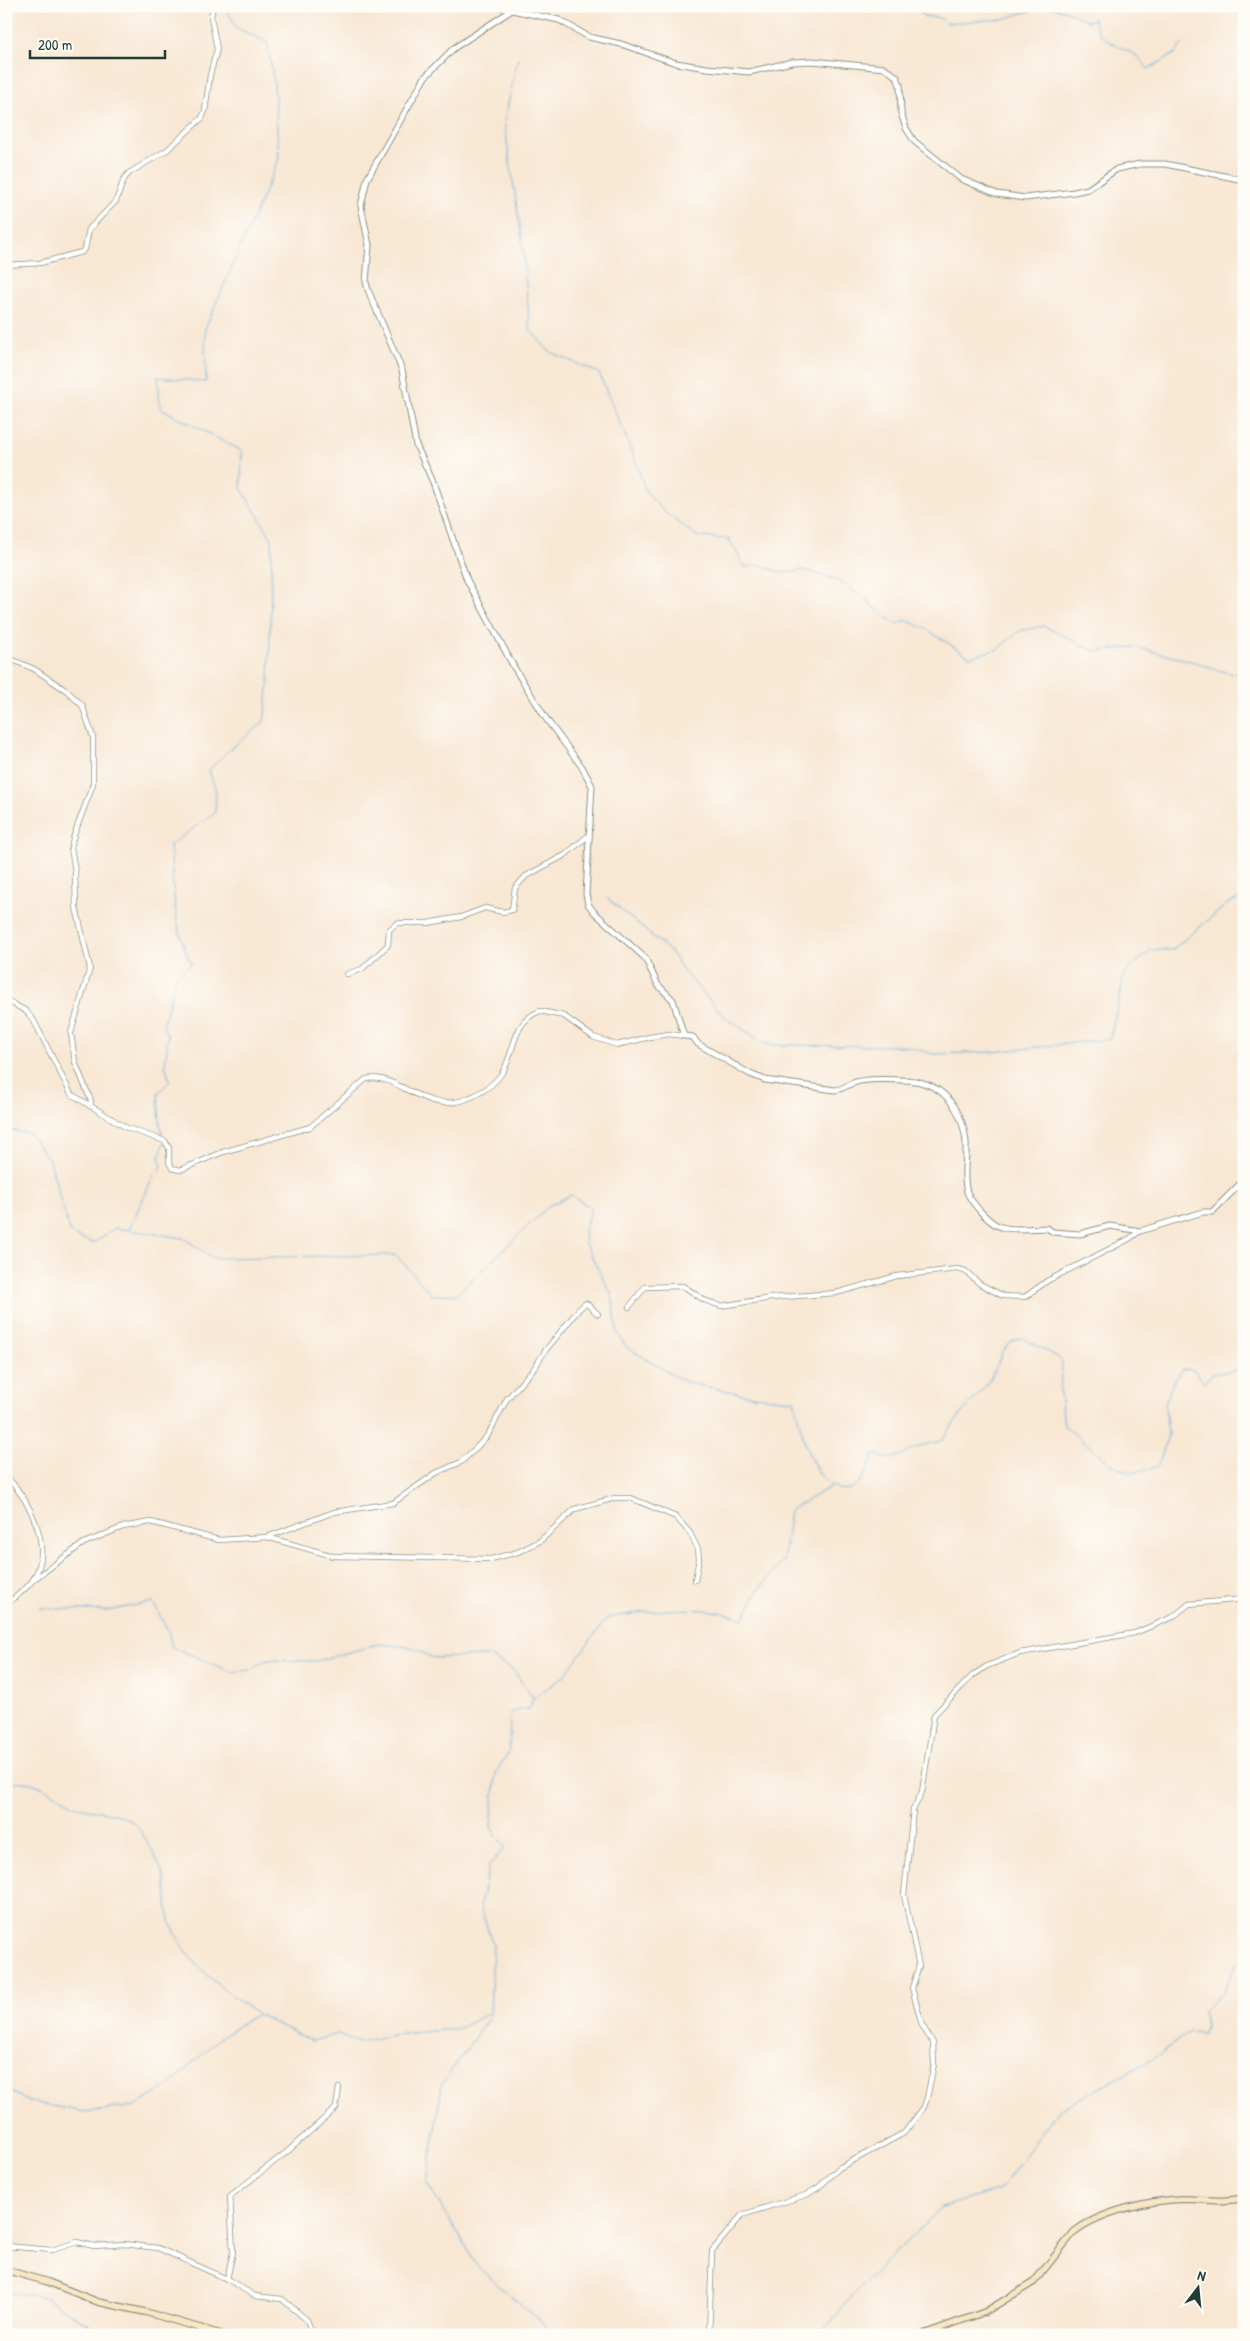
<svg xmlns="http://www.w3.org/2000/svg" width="1250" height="2341" font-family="'Patrick Hand',sans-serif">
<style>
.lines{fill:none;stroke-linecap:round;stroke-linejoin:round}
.stream{stroke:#66aedd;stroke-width:1}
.minor-casing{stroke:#8c9284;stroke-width:6}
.tertiary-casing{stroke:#8c9284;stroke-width:7}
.secondary-casing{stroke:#8c9284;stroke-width:8}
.minor{stroke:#fff;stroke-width:4.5}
.tertiary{stroke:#fff;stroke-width:5}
.secondary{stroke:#f9e7c3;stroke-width:5.5}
</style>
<rect width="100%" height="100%" fill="#fdfcf7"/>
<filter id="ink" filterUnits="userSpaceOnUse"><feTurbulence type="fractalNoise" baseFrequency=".02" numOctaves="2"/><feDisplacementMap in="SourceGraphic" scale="10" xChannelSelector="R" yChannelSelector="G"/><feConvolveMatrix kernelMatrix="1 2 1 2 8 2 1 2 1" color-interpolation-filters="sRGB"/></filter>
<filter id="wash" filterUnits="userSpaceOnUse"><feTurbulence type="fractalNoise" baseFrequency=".0096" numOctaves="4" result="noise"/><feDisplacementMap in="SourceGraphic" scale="20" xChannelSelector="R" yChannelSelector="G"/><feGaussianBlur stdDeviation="1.12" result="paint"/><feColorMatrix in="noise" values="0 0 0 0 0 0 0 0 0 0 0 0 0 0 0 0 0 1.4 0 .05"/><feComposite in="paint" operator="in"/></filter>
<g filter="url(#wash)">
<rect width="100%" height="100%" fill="#f8e7d3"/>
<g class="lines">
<!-- stream -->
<g class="stream">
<path d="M904,6L920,9L923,16L940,18L946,23L1003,19L1039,8L1050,7L1067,11L1088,21L1094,19C1098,42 1117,44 1134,54C1140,58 1144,64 1148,69L1176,53L1182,44"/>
<path d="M518,58L504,122L523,247L530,330L550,352L599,373L636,462L645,490L664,512L698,537L729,539L745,567L759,565L783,573L803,570L835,579L863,597L884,616L897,624L906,620L926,629L970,657L998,649L1019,631L1044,626L1094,651L1136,647L1198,663L1224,672L1244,675"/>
<path d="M608,899L670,951L684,972L727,1019L767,1045L906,1046L933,1054L993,1052L1110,1039L1125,972L1151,950H1172L1230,902L1244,897"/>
<path d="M6,1082L8,1087L6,1117"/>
<path d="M6,1121L9,1130L29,1133L50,1161L69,1231L73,1235L93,1243L115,1228L183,1238L214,1258L396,1255L432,1295L457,1294L550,1205L571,1195L591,1208L584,1231L585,1244L612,1295L618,1334L626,1347L685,1382L752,1396L794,1400C802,1429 808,1478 839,1489C858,1495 868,1469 874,1455L877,1454C892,1465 905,1452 920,1446C928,1443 934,1444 943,1440C955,1417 976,1400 990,1379C999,1364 1002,1341 1022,1338L1058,1357L1062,1362L1060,1392L1064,1426C1080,1436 1114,1472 1131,1472C1141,1472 1149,1469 1158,1466L1168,1435L1165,1405L1172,1384L1183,1369C1197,1367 1196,1374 1204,1382L1213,1374L1239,1370L1244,1378"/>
<path d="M164,1140L160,1123L158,1093L170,1081L165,1065L168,1036L163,1026L176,976L192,964C172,928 174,885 170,845L215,813L216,791L209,770L230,749L264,722L269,683L272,539L241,488L242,451L160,408L158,377L206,382L205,329L279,159L274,83L267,42L237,28L224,6"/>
<path d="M129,1229L154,1175L162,1167L159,1157L164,1143"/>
<path d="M39,1608L107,1611L153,1602L168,1631L172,1647L232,1672L250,1670L266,1660L317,1661L378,1644L412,1647L433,1658L489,1656L513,1670L533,1698L563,1677L607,1618C651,1611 700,1602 743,1619L759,1589L783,1561L790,1510L832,1486"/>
<path d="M533,1698L530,1708L510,1713L509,1751L496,1773L491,1827L505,1848L489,1865L480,1906L493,1945L490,2016L442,2084L427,2183L479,2268L556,2335"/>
<path d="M6,1784C28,1775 51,1792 69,1802C90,1815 117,1807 136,1825C143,1833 160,1864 163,1875C168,1889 166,1906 170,1920C184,1961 222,1990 256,2013"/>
<path d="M6,2090L32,2102L83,2112L135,2106L169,2086L218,2039L257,2014L312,2041L338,2034L359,2042L393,2035L460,2028L489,2013"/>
<path d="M6,2292L45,2297L105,2335"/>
<path d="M821,2335L852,2295L942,2207L1000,2190L1058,2110L1153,2059L1190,2031L1202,2034L1205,2027L1203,2011L1223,1992L1235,1966L1244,1958"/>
</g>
</g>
</g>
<g filter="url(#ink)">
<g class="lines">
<defs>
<g id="minor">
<path d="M498,6L509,11"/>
<path d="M6,265L40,263L82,252L85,249L89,229L116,201L124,179L129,173L167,150L202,118L205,111L210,75L217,49L211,17L213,6"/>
<path d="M6,657L34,669L67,691L82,705L93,737V784L73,838L71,848L75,871L76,907L90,968L71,1033L75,1062L91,1101L90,1106"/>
<path d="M347,974L362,969L388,945L389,930L397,923H428L461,917L485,908L503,912L512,910L515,888L526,876L565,855L589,835"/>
<path d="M6,1000L26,1011L34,1021L71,1094L127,1128L165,1141L169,1148V1162L172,1168L180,1170L223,1152L310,1127L366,1079C398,1072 423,1114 464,1100C476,1096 491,1087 499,1077C517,1055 509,1023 540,1011L564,1016L593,1037L617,1045L650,1037L669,1034L684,1036"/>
<path d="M629,1307L645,1287L683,1286L704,1300L721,1306L771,1298L836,1293L897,1276L957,1269L965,1271L980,1284L1003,1296L1025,1297L1047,1281L1129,1239L1140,1231"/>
<path d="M1240,1409L1244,1411"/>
<path d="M6,1476C30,1501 55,1548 32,1581C25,1591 15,1597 6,1604"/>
<path d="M267,1537L333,1556L491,1559L518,1552L540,1541L575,1509L615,1498H631L676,1517L690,1533L698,1549L699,1559L695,1580"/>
<path d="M33,1580L84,1543L123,1527L151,1522L219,1540L267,1537L334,1512L393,1503L436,1473L461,1462L475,1449L488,1435L507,1399L535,1367L545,1351L579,1309L586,1303L598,1314"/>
<path d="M6,2246L52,2250L77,2242L94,2246L124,2244L158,2248L227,2279L255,2296L282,2299L307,2320L313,2335"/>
<path d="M227,2279L233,2252L230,2196L288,2151L336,2108L339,2088"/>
<path d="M709,2335L712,2251L742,2215L806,2195L819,2187L839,2168L904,2133L924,2107L927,2098L934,2064L933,2043L922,2025L912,1988L919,1966L904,1895L913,1810L922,1792L934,1715L972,1676L987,1666L1020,1653L1135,1633L1173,1617L1189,1604L1244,1599"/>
</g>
<path id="tertiary" d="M1244,180L1165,164H1140L1117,169L1088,189L1074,192L1025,198L997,194L961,179L914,141L906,128L901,113L900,85L897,77L885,68L812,61L792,62L749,72L707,68L676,63L621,44L589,37L559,20L512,10L454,48L425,77L367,179L361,206L369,245L366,282L368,290L402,370L416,445L433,482L467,580L515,669L547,720L582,767L592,786L586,894L588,904L594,912L645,958L658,985L673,1000L684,1036L693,1037L698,1044L750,1074L765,1080L835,1090C844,1089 848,1084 856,1082C867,1079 890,1079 902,1080C940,1080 962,1105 966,1142C967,1158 962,1176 967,1192C972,1204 989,1223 1001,1227C1015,1231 1033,1228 1047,1228L1053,1232L1080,1234L1110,1226L1140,1231L1203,1212H1212L1244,1180"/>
<g id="secondary">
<path d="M6,2270L48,2282L98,2302L145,2312L224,2335"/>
<path d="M921,2335L985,2312L1034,2282L1074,2232C1099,2212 1150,2200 1182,2199C1203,2199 1222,2203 1244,2198"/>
</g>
</defs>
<!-- minor casing -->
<use href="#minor" class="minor-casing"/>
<!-- tertiary casing -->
<use href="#tertiary" class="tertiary-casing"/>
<!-- secondary casing -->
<use href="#secondary" class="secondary-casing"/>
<!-- minor -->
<use href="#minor" class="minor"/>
<!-- tertiary -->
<use href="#tertiary" class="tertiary"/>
<!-- secondary -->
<use href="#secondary" class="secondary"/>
</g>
</g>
<!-- margin -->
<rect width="1250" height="2341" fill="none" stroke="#fdfcf7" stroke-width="25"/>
<!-- north arrow -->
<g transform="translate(1198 2288) rotate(16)" stroke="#fdfcf7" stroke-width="4" paint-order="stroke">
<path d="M0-4L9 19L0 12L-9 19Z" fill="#1f3d34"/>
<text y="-8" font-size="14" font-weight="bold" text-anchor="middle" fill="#1f3d34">N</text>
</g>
<!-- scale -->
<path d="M30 50v8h135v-8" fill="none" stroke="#1f3d34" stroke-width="2.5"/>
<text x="38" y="50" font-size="15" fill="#1f3d34" stroke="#fdfcf7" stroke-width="4" paint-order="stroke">200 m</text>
</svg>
